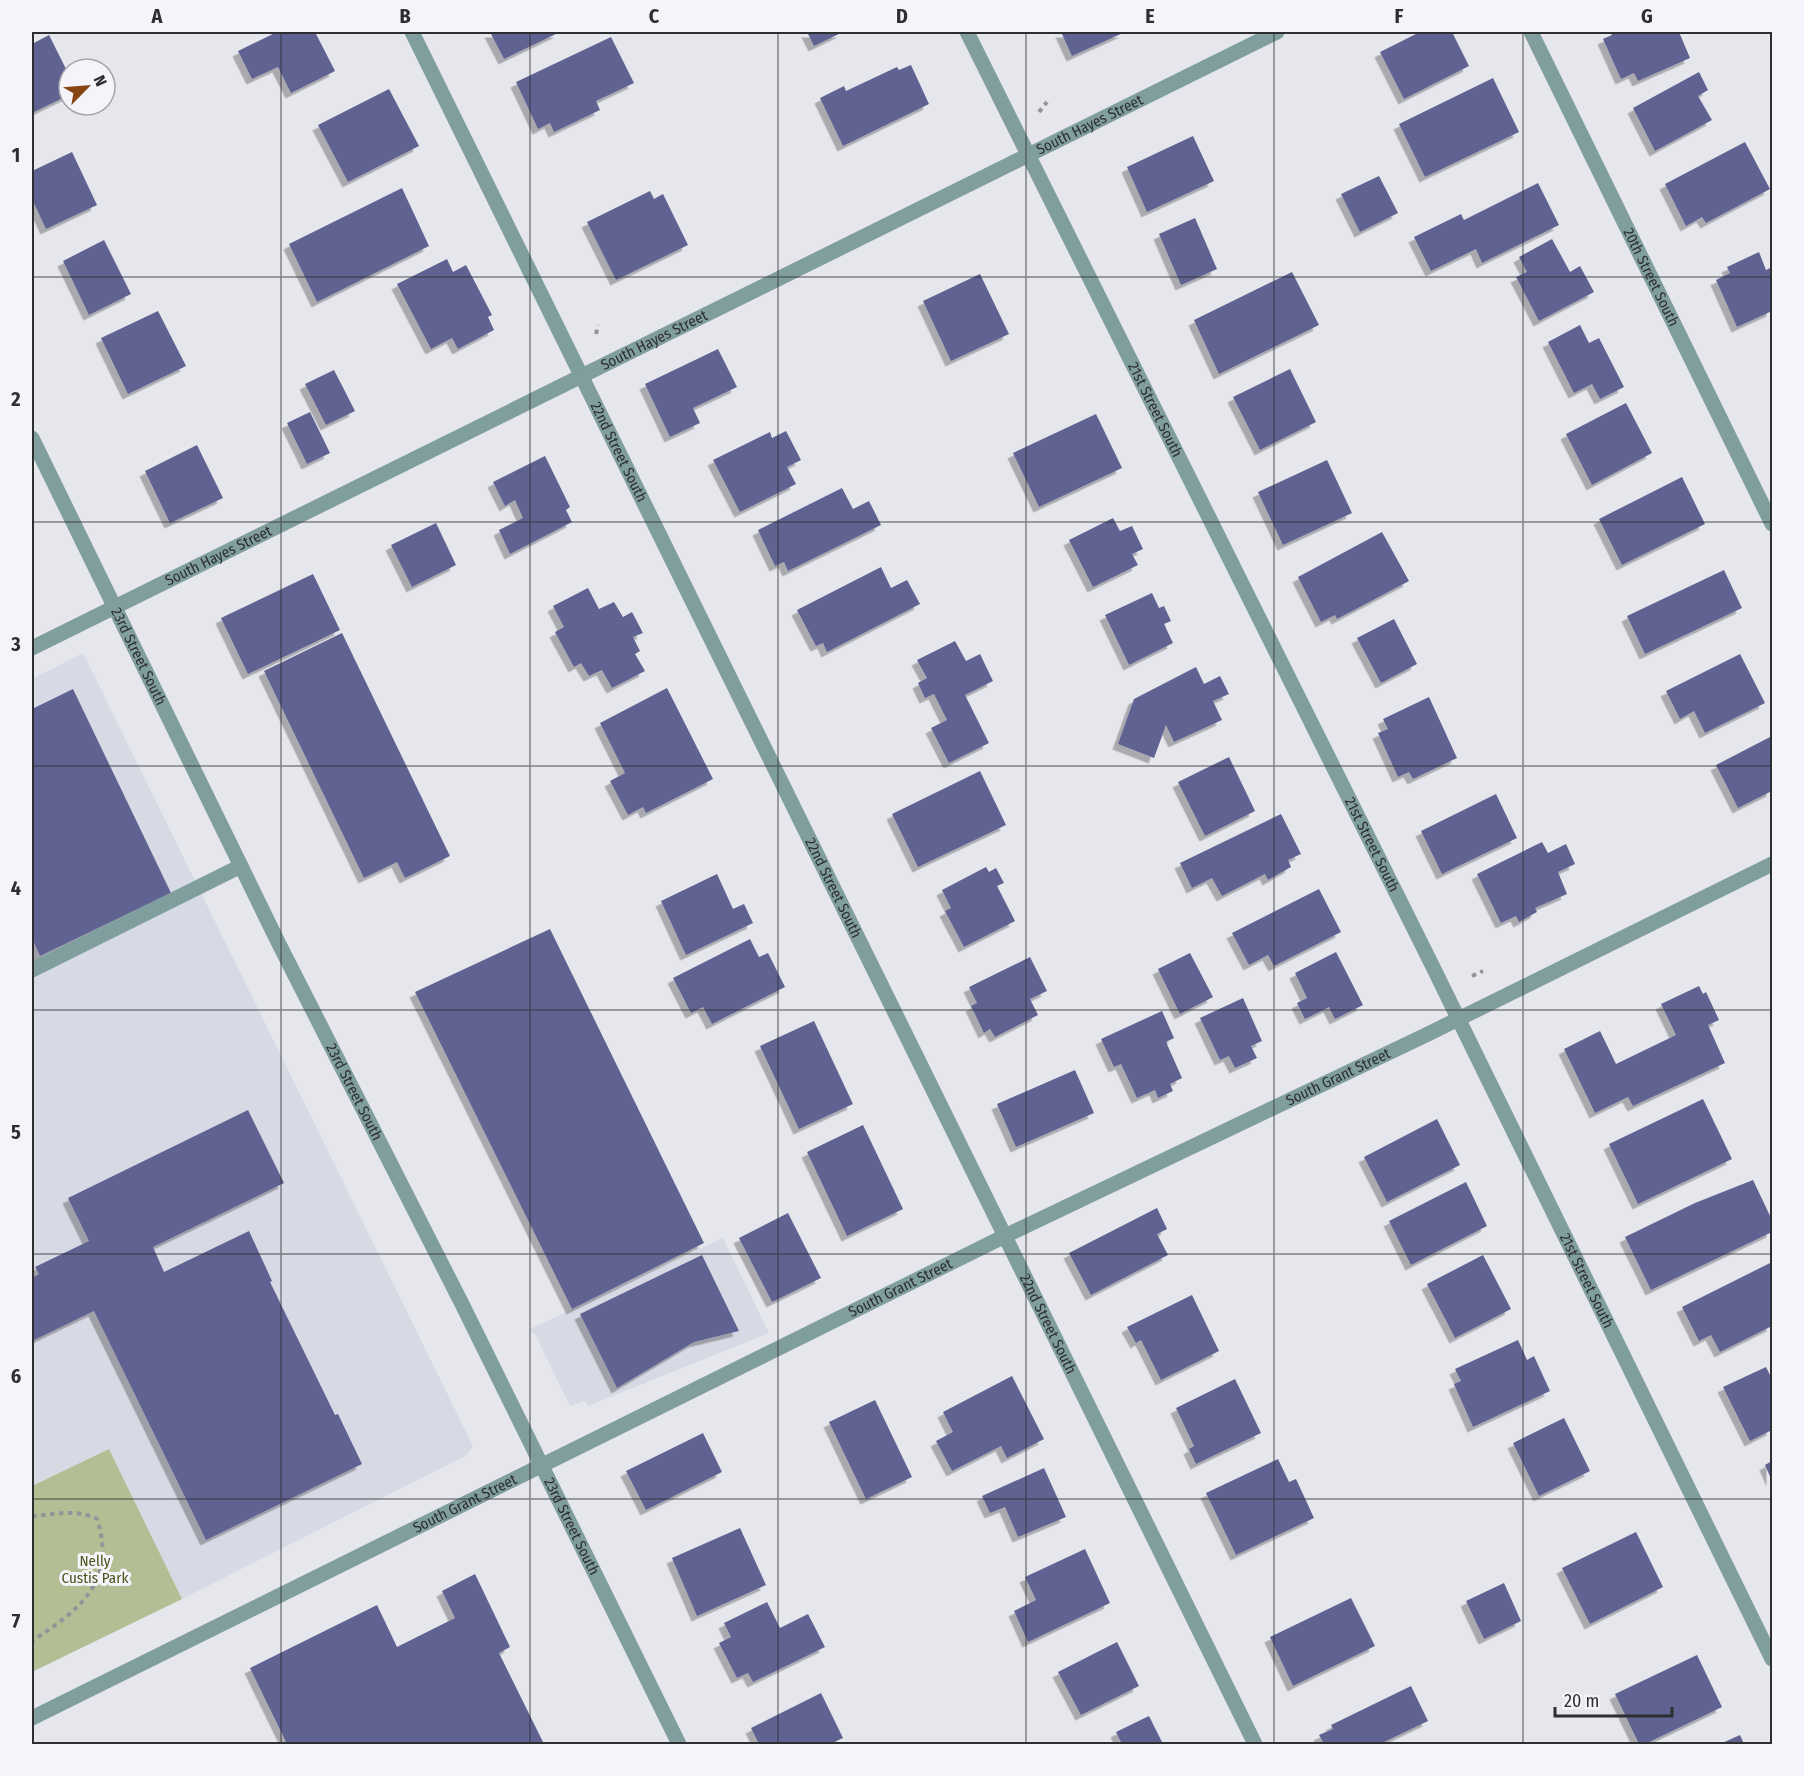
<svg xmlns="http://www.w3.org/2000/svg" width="1804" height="1776" font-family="'Fira Sans Condensed',sans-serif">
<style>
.built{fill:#d7d9e4}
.green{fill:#b4be95}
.building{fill:#606291;filter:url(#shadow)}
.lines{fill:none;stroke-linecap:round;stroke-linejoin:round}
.path{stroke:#939499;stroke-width:4;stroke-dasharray:4.5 4.5;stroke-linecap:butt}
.service{stroke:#819e9f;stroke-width:15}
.minor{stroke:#819e9f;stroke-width:15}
.tertiary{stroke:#819e9f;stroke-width:15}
.grid{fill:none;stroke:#2d2e30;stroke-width:1.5;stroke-opacity:0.55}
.labels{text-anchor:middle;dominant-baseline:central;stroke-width:6;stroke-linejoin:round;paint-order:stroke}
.street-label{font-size:15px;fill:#2d2e30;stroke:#f4f4fa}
.park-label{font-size:15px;fill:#4a551b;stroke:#f4f4fa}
.neatline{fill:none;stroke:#2d2e30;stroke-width:2}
.grid-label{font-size:20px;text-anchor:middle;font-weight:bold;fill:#2d2e30}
</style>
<defs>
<filter id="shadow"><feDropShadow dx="-5.5" dy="5.5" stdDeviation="0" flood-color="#0004"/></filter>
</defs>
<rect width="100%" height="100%" fill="#e6e7ed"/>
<!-- built -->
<g class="built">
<path d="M83,653L473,1446L467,1455L182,1599L109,1449L32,1486V679Z"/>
<path d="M723,1238L769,1333L588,1406L585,1401L570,1406L535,1334L528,1330Z"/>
</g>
<!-- green -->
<path class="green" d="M109,1449L182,1599L32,1672V1486Z"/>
<!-- building -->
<g class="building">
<path d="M277,32H315L335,71L291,93L278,67L252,79L238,51Z"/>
<path d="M490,32H560L504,59Z"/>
<path d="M807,32H843L814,46Z"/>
<path d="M1061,32H1125L1072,56Z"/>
<path d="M1420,32H1452L1469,66L1404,99L1380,52Z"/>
<path d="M1610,32H1679L1690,58L1638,81L1634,73L1621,79L1603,39L1612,35Z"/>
<path d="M49,35L69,75V95L32,113V44Z"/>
<path d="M611,37L634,83L596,101L600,110L554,132L550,123L538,129L516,82Z"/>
<path d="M911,65L929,104L843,146L820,98L844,86L846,91L897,67L899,70Z"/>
<path d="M1699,72L1708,90L1698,96L1712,120L1655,151L1633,108Z"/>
<path d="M1493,78L1519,132L1425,177L1399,124Z"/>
<path d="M389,89L419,146L348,182L318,125Z"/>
<path d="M1193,136L1214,181L1147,212L1127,167Z"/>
<path d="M1745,142L1770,189L1706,223L1702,217L1686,226L1665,184Z"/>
<path d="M72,152L97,205L46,229L32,199V171Z"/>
<path d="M1379,176L1398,213L1360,232L1341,194Z"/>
<path d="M1538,183L1559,225L1482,263L1476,249L1431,271L1414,237L1461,214L1464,220Z"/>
<path d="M402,188L429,246L317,302L289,244Z"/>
<path d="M650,191L654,199L663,194L688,245L616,280L587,222Z"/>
<path d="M1195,218L1217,269L1181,285L1159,234Z"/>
<path d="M1552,239L1570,272L1580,266L1594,292L1539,321L1516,277L1527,272L1519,257Z"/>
<path d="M104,240L131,294L89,315L63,261Z"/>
<path d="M1759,252L1766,270L1772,267V311L1737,327L1716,280L1730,273L1727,267Z"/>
<path d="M447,259L453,272L466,265L492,315L488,317L494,330L458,349L452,338L431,349L397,284Z"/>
<path d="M1292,272L1319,325L1219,374L1194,320Z"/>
<path d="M980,274L1009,334L951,361L923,301Z"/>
<path d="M158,311L186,366L128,394L101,338Z"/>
<path d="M1580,325L1589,343L1599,338L1624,387L1600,399L1592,384L1574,393L1548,342Z"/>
<path d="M718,349L737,387L693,408L700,423L670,437L645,384Z"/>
<path d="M1290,369L1316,422L1260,450L1233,397Z"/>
<path d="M334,370L355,411L326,425L305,384Z"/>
<path d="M1626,403L1652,453L1592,485L1566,434Z"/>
<path d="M310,412L330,453L307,464L287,423Z"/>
<path d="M1096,414L1122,468L1039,507L1013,453Z"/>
<path d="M786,431L801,460L787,467L796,484L740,512L713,460L770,432L772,438Z"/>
<path d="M197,445L223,498L170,523L145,471Z"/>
<path d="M545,456L570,507L566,510L572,522L510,554L499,530L523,518L515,500L505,506L493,482Z"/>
<path d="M1327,460L1352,513L1283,545L1258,492Z"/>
<path d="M1682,477L1705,524L1622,565L1599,519Z"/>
<path d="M842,488L853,509L869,501L881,525L788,571L784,562L775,566L758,530Z"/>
<path d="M1113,518L1120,531L1132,526L1143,549L1132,554L1138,565L1093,587L1069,540Z"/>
<path d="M436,523L456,565L412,587L391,545Z"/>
<path d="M1382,532L1409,581L1337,619L1335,615L1321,622L1298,577Z"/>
<path d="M881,567L891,588L907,580L920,604L827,652L823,643L816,646L797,610Z"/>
<path d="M1724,570L1742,608L1645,654L1627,616Z"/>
<path d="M313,574L340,630L248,674L221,618Z"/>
<path d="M588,588L599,609L614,602L623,617L632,612L643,633L633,637L640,651L635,654L645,671L612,688L602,670L589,676L581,663L574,667L555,632L564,627L553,606Z"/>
<path d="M1152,593L1159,608L1164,606L1171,621L1164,624L1173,643L1129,665L1105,615Z"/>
<path d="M1394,619L1417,664L1381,683L1357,638Z"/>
<path d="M342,633L450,856L405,878L397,862L364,878L264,671Z"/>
<path d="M955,641L966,661L980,654L993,681L965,695L989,743L949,763L931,728L947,720L934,694L925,698L918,683L927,678L917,660Z"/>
<path d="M1740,654L1765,703L1705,733L1694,711L1680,719L1666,691Z"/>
<path d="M1196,667L1204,684L1220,676L1229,694L1213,701L1222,720L1174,742L1166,725L1154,758L1118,744L1134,699Z"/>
<path d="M667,688L713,779L646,813L643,807L628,815L610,781L625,773L600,723Z"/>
<path d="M73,689L171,893L40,956L32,938V709Z"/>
<path d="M1429,697L1457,758L1413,779L1409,772L1398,777L1378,733L1388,729L1383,719Z"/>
<path d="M1772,736V791L1738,808L1716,765Z"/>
<path d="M1229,757L1255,811L1205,836L1178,782Z"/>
<path d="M980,771L1006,825L918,867L892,814Z"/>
<path d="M1496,794L1517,838L1442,874L1421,831Z"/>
<path d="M1281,814L1301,854L1288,860L1291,867L1268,880L1265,874L1222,896L1212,878L1192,888L1180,863Z"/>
<path d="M1542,842L1548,853L1566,844L1575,864L1558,872L1567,894L1535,908L1537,912L1519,922L1516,916L1501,923L1477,874Z"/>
<path d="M986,867L989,872L996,868L1004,883L997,886L1015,921L964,947L945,911L951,908L942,890Z"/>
<path d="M717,874L733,909L744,904L753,923L686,955L661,901Z"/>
<path d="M1319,889L1341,932L1274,966L1268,955L1249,965L1232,933Z"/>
<path d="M550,929L704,1243L572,1309L415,992Z"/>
<path d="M750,939L759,957L768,953L785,987L712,1024L703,1007L691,1013L673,978Z"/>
<path d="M1336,952L1363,1005L1335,1019L1329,1007L1305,1019L1297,1003L1307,998L1295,973Z"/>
<path d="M1190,953L1213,997L1180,1014L1158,969Z"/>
<path d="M1030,957L1047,991L1030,999L1038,1015L995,1037L990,1029L984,1033L971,1006L977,1003L969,987Z"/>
<path d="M1699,986L1703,994L1706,992L1719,1020L1708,1025L1725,1063L1633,1106L1628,1097L1595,1113L1564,1049L1600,1031L1616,1064L1676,1035L1661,1004Z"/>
<path d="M1243,998L1262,1041L1251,1046L1257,1058L1235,1068L1229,1056L1220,1060L1200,1018Z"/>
<path d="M1162,1011L1174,1038L1166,1042L1182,1078L1170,1084L1173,1091L1158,1098L1155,1090L1137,1098L1121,1064L1114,1067L1101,1039Z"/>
<path d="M814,1021L853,1104L799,1129L760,1046Z"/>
<path d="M1075,1070L1094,1113L1016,1147L997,1104Z"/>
<path d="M1703,1099L1732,1159L1638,1204L1609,1144Z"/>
<path d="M248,1110L284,1183L153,1247L164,1272L249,1231L272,1281L270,1282L335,1415L338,1414L362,1464L206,1540L94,1311L32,1341V1278L39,1274L35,1267L89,1241L68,1198Z"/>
<path d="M1437,1119L1460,1165L1387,1202L1364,1157Z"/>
<path d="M863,1125L903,1209L847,1236L807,1152Z"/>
<path d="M1753,1180L1772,1220V1232L1651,1290L1625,1237L1695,1203Z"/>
<path d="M1466,1182L1487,1226L1411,1265L1389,1221Z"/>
<path d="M1157,1208L1167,1229L1157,1234L1168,1255L1091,1295L1069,1253Z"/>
<path d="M788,1213L821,1278L772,1302L739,1238Z"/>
<path d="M702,1255L739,1331L694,1342L617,1388L580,1314Z"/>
<path d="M1483,1255L1511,1309L1455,1338L1427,1284Z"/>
<path d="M1772,1262V1326L1720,1352L1711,1335L1699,1341L1682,1307Z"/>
<path d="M1192,1295L1219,1351L1161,1380L1141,1340L1136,1343L1127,1327Z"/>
<path d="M1518,1340L1527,1360L1534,1356L1550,1391L1473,1427L1454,1384L1461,1381L1455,1369Z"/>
<path d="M1766,1367L1772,1379V1430L1750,1441L1723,1387Z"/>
<path d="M1012,1376L1044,1439L1007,1458L1001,1446L952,1471L936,1441L953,1432L943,1412Z"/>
<path d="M1235,1379L1261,1433L1196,1464L1189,1449L1194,1446L1176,1408Z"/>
<path d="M875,1400L912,1477L866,1499L829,1422Z"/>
<path d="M1564,1418L1590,1471L1539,1496L1513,1443Z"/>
<path d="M703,1433L722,1472L646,1510L626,1471Z"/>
<path d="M1278,1459L1289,1482L1296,1479L1314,1518L1236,1555L1206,1493Z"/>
<path d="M1772,1461V1481L1765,1465Z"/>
<path d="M1044,1468L1066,1517L1018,1537L1005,1507L990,1513L982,1496Z"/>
<path d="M740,1528L766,1585L697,1616L672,1558Z"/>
<path d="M1636,1532L1663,1587L1590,1624L1562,1568Z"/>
<path d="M1085,1549L1110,1603L1028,1642L1014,1611L1036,1600L1025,1577Z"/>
<path d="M475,1574L510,1647L499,1653L544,1744H287L250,1668L377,1605L397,1647L455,1618L442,1591Z"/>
<path d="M1504,1583L1521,1621L1484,1639L1466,1601Z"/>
<path d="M1351,1598L1375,1646L1293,1686L1270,1637Z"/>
<path d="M767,1602L780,1628L808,1614L825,1647L753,1682L748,1673L737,1678L719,1643L731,1637L724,1623Z"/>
<path d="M1117,1642L1139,1686L1081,1715L1058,1672Z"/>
<path d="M1697,1655L1722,1707L1645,1744H1639L1615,1694Z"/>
<path d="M1411,1686L1428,1721L1380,1744H1324L1319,1735L1333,1729L1331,1725Z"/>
<path d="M821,1693L843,1738L830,1744H759L751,1728Z"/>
<path d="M1149,1716L1163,1744H1122L1116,1732Z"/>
<path d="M1740,1735L1744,1744H1720Z"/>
</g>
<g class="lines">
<!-- path -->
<g class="path">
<path d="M1039,112L1047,102"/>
<path d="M596,334L598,325"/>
<path d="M1472,976L1483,971"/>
<path d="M32,1516C55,1515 75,1508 97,1519C117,1581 80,1610 32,1641"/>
</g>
<!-- service -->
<path class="service" d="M32,970L241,866"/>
<!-- minor -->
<g class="minor">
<path id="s1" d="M412,32L1255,1744"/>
<path id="s2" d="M967,32L1432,965L1772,1659"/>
<path id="s3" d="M1531,32L1772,524"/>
<path id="s4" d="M32,648L1277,32"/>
<path id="s5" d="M32,1718L1005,1236L1428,1034L1772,864"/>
</g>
<!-- tertiary -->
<path class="tertiary" id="s6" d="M32,438L278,942L462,1304L679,1744"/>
</g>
<!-- grid -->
<path class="grid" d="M281,32V1744M530,32V1744M778,32V1744M1026,32V1744M1274,32V1744M1523,32V1744M32,277H1772M32,522H1772M32,766H1772M32,1010H1772M32,1254H1772M32,1499H1772"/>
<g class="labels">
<!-- street labels -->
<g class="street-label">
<text stroke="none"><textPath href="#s4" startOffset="1180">South Hayes Street</textPath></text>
<text stroke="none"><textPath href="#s3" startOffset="273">20th Street South</textPath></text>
<text stroke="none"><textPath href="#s4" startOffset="694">South Hayes Street</textPath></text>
<text stroke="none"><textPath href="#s2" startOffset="422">21st Street South</textPath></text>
<text stroke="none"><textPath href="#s1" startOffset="468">22nd Street South</textPath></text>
<text stroke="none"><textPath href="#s4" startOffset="208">South Hayes Street</textPath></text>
<text stroke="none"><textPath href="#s6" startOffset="243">23rd Street South</textPath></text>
<text stroke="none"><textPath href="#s2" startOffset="908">21st Street South</textPath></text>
<text stroke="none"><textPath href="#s1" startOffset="954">22nd Street South</textPath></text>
<text stroke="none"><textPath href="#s5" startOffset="1455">South Grant Street</textPath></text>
<text stroke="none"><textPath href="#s6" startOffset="729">23rd Street South</textPath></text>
<text stroke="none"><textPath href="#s2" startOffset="1394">21st Street South</textPath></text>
<text stroke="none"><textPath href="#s5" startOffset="969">South Grant Street</textPath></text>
<text stroke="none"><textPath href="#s1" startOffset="1440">22nd Street South</textPath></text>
<text stroke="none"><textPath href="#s5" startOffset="483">South Grant Street</textPath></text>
<text stroke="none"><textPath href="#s6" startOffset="1215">23rd Street South</textPath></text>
</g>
<!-- park labels -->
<g class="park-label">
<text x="95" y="1561">Nelly<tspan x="95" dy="17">Custis Park</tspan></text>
</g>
</g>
<!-- border -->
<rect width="1804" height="1776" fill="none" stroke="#f4f4fa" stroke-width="66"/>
<!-- north arrow -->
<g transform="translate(87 87) rotate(65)"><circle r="28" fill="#f4f4fa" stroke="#a4a5a9" stroke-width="1.5"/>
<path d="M0-4.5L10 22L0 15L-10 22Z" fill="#864511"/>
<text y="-9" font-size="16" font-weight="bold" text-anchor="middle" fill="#2d2e30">N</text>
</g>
<!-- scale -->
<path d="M1555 1707v9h117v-9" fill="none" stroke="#2d2e30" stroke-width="3"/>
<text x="1564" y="1707" font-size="18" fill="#2d2e30" stroke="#f4f4fa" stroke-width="4.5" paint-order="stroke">20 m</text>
<rect x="33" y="33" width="1738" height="1710" class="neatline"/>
<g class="grid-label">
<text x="157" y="23">A</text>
<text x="405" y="23">B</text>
<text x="654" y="23">C</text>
<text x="902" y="23">D</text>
<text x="1150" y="23">E</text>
<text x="1399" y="23">F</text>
<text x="1647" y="23">G</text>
<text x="16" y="162">1</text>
<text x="16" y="406">2</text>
<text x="16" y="651">3</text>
<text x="16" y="895">4</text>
<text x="16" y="1139">5</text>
<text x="16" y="1383">6</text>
<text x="16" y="1628">7</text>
</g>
</svg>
